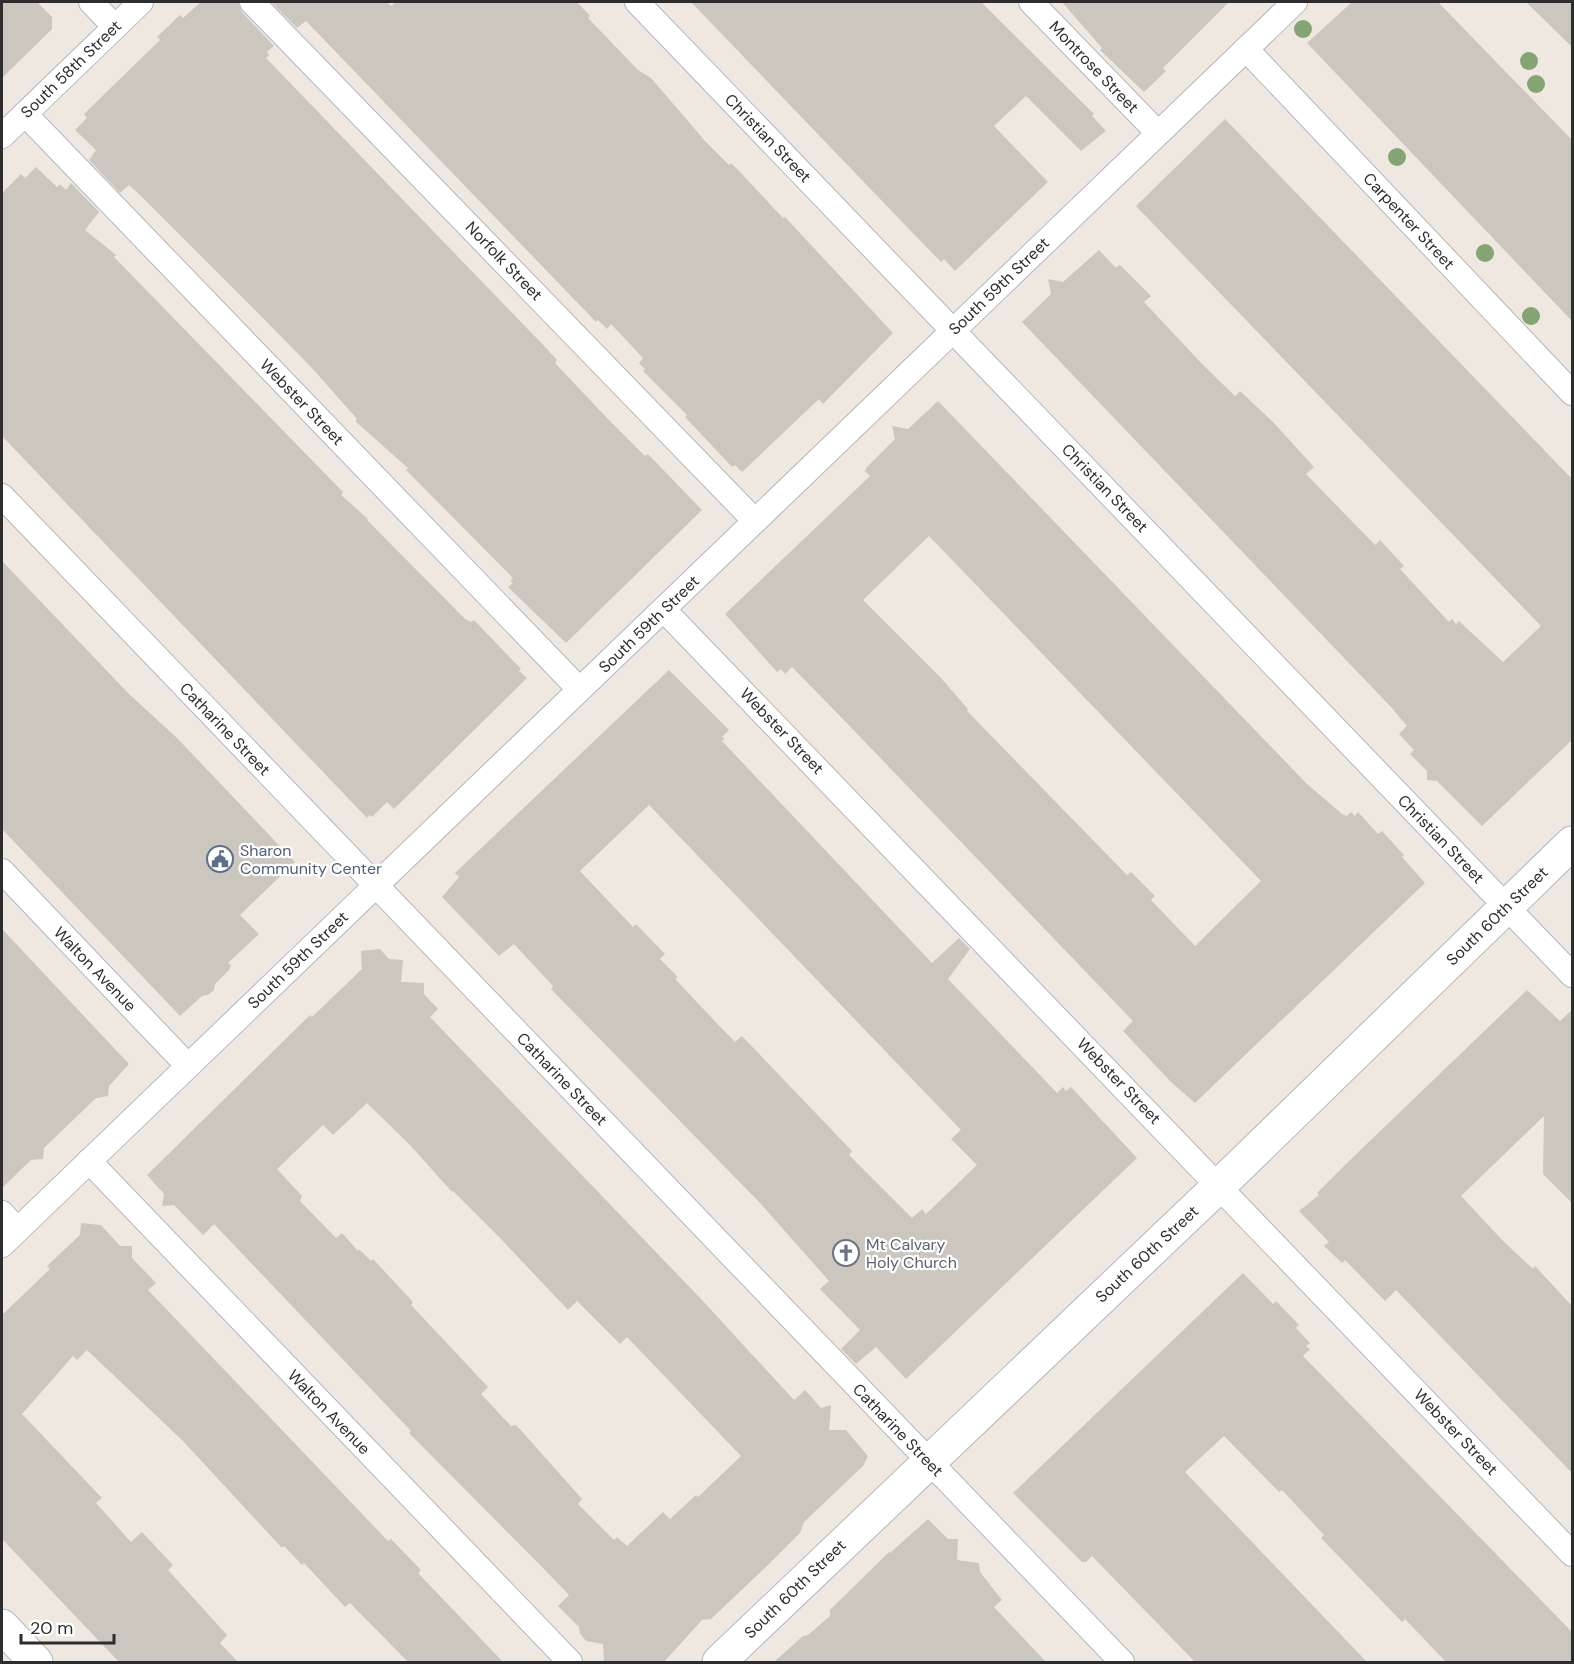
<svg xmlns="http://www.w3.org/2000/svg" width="1574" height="1664" font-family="'DM Sans',sans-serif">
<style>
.building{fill:#cbc6be;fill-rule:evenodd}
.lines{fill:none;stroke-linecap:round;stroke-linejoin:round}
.street-casing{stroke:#b3b6c1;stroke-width:26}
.secondary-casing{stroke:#b3b6c1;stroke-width:35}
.street{stroke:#fff;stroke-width:24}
.secondary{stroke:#fff;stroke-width:33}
.tree{fill:#84a573}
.labels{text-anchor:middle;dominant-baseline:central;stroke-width:4.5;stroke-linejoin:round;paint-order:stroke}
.street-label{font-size:16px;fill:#2d2d2d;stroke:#fff}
.service-label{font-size:16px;fill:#4e5e75;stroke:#fff;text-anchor:start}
.worship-label{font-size:16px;fill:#5b616d;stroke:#fff;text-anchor:start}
</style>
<rect width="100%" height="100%" fill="#efe8e0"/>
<!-- building -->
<g class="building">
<path d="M2,2H37L52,17V29L2,78Z"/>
<path d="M201,2H238L242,12L274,46L267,52L269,55L266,58L547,349L557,360L555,363L607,418L645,456L648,454L702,510L566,643L508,587L513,583L510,581L513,578L406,470L408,468L355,421L357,419L312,368L255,310L140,195L129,185L120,193L89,160L96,150L75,130L87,118L84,114L160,40L157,37L180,15L183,18Z"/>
<path d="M271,2H387L391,6L396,2H577L590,16L588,18L638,70L651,78L705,141L729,165L731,163L740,172L783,218L785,217L893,333L823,404L819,399L742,472L735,465L732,467L685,417L687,415L643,371L645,369L639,363L643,358L611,324L607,329L598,320L596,322L306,21L297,28Z"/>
<path d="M691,2H981L1094,114L1092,116L1106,131L1081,151L1026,96L994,126L1048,182L955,271L944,259L941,262L908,228Z"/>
<path d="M1062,2H1229L1163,68L1166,71L1144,92L1100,50L1102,48Z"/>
<path d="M1352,2H1438L1572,140V321L1307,43Z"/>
<path d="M1526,2H1572V47Z"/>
<path d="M1225,119L1572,479V740L1482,826L1437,781L1427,780V771L1410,754L1414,750L1399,734L1407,726L1391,707L1022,322L1051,294L1048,279L1063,282L1099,250L1116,268L1120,265L1151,296L1144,302L1204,366L1235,396L1240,391L1273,422L1314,467L1306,474L1375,545L1380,540L1404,566L1400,569L1449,622L1452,619L1456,624L1459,621L1503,662L1541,626L1136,206Z"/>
<path d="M36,167L57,187L60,184L66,190L71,183L99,212L85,230L116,255L114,257L343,492L341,495L368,519L367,520L465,619L471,622L474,620L521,669L519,671L527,678L394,809L387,802L372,817L370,815L367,818L2,436V193L21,174L25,178Z"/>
<path d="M938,401L1307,784L1342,814L1347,816L1351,812L1355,816L1358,812L1378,834L1382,831L1404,855L1402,857L1425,883L1195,1103L1171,1082L1123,1031L1133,1021L840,716L792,667L785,674L781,669L777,672L725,614L870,476L865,471L867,467L895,439L892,426L908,429ZM929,536L1261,881L1195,946L1151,900L1155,896L1131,872L1127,875L967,711L968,709L941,678L863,600Z"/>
<path d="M2,561L129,694L177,738L295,862L240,915L259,934L228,963L231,965L229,970L215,984L214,990L208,995L202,996L180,1016L2,829Z"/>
<path d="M669,670L729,730L722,737L725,739L722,741L932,963L959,938L970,949L948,979L1057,1093L1063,1087L1066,1091L1071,1087L1137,1158L906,1379L876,1347L856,1364L841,1349L860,1330L820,1289L829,1281L761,1204L551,989L553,986L514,944L499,956L442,897L459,877L455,873ZM649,805L961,1130L951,1139L977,1165L926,1214L922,1209L912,1218L849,1155L852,1151L742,1036L735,1042L710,1016L676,980L677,976L660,959L665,954L636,924L633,927L580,871Z"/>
<path d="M2,929L129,1064L109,1086L108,1096L96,1098L44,1148L43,1159L31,1160L2,1188Z"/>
<path d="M380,949L389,959L403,960L401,982L424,983V994L438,1009L430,1017L702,1300L794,1400L805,1390L821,1408L831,1405L829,1430H846L868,1456L863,1466L804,1522L800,1533L768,1565L711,1619L702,1620L664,1662H604L603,1644L586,1641L580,1634L579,1627L558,1606L569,1595L545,1570L409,1433L411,1431L214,1224L203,1235L174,1205L162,1206L164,1194L147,1175L310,1015L312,1017L362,969L361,951ZM367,1103L410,1145L452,1192L453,1191L500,1238L568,1310L577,1301L620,1344L627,1337L741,1456L698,1497L696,1495L670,1519L663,1512L627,1546L617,1537L614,1540L578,1504L582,1499L526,1436L516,1425L511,1426L481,1394L488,1387L411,1305L413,1302L373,1259L371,1261L359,1249L358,1251L342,1233L336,1238L300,1201L302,1196L277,1169L323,1125L333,1135Z"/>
<path d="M1527,990L1560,1021L1572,1010V1203L1543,1174L1544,1116L1461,1196L1504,1242L1533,1269L1535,1266L1572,1306V1473L1396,1290L1385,1301L1345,1260L1342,1263L1324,1246L1329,1242L1299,1211L1319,1195L1317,1193L1348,1162Z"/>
<path d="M81,1223L101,1225L120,1246H132V1258L156,1283L148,1290L388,1541L391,1539L421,1570L418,1573L503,1662H408L350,1603L345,1607L304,1563L302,1565L284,1546L282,1548L183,1441L87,1350L77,1360L73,1356L22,1414L102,1498L96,1503L131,1542L142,1532L173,1565L168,1570L227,1635L220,1643L238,1662H119L2,1539V1315L50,1269L47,1266L80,1235Z"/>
<path d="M1243,1273L1273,1304L1276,1301L1299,1325L1296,1328L1310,1343L1306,1346L1310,1349L1303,1356L1572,1632V1662H1446L1405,1619L1402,1622L1321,1538L1324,1535L1282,1490L1279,1492L1224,1436L1185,1472L1367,1662H1195L1092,1556L1086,1562H1082L1013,1493Z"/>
<path d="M928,1519L948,1539H958L957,1560L979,1563L980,1572L1002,1600L994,1607L1046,1662H774L803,1636L808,1635L830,1616V1610L889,1552L890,1553Z"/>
</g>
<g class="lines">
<defs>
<g id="street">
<path d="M91,2L115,27"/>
<path d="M252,2L755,521"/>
<path d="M637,2L1572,975"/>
<path d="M1031,2L1158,133"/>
<path d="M1246,49L1572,393"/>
<path d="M25,114L579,689"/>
<path d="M2,136L141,2"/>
<path d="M2,496L1122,1662"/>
<path d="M664,610L1572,1554"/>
<path d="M2,871L188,1066"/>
<path d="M89,1161L570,1662"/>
<path d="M2,1213L17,1230"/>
<path d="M2,1245L1295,2"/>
</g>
<g id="secondary">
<path d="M2,1626L36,1662"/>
<path d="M719,1662L1220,1185L1572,843"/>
</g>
</defs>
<!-- street casing -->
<use href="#street" class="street-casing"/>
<!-- secondary casing -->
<use href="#secondary" class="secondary-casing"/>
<!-- street -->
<use href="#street" class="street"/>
<!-- secondary -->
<use href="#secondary" class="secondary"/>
</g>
<!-- trees -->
<g class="tree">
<circle cx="1303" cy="29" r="9"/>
<circle cx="1529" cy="61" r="9"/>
<circle cx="1536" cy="84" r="9"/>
<circle cx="1397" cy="157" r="9"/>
<circle cx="1485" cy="253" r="9"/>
<circle cx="1531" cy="316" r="9"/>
</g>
<!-- icons -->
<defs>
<symbol id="civic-ring" viewBox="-11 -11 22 22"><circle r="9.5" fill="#fff" stroke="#5c6f8a" stroke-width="1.5"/><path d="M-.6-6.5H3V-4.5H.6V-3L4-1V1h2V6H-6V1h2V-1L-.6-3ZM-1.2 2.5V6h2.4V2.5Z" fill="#5c6f8a"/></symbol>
<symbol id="church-ring" viewBox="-11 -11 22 22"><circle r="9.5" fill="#fff" stroke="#6b7280" stroke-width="1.5"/><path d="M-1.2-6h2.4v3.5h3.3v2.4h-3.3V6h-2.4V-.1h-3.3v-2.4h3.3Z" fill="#6b7280"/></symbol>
</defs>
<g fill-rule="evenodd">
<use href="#civic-ring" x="205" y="844" width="30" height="30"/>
<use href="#church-ring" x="831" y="1238" width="30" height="30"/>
</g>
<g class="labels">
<!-- street labels -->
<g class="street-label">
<text transform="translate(1094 67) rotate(46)">Montrose Street</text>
<text transform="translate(71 69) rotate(-44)">South 58th Street</text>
<text transform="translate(768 138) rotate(46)">Christian Street</text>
<text transform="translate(1409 221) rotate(47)">Carpenter Street</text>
<text transform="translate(504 261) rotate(46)">Norfolk Street</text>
<text transform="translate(999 286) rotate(-44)">South 59th Street</text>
<text transform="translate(302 402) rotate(46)">Webster Street</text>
<text transform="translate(1105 488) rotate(46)">Christian Street</text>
<text transform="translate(649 624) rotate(-44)">South 59th Street</text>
<text transform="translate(225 729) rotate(46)">Catharine Street</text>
<text transform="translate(782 731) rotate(46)">Webster Street</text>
<text transform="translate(1441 839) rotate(46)">Christian Street</text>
<text transform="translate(1497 916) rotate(-44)">South 60th Street</text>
<text transform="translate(298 960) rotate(-44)">South 59th Street</text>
<text transform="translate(95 969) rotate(46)">Walton Avenue</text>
<text transform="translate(562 1079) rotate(46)">Catharine Street</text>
<text transform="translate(1119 1081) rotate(46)">Webster Street</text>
<text transform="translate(1147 1254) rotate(-43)">South 60th Street</text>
<text transform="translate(329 1412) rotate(46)">Walton Avenue</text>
<text transform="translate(898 1430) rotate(46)">Catharine Street</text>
<text transform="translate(1456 1432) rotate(46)">Webster Street</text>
<text transform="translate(795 1589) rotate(-44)">South 60th Street</text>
</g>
<!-- service labels -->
<g class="service-label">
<text x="240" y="850">Sharon<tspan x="240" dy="18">Community Center</tspan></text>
</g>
<!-- worship labels -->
<g class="worship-label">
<text x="866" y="1244">Mt Calvary<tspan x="866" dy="18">Holy Church</tspan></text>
</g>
</g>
<!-- border -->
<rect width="1574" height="1664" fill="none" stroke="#2d2d2d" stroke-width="6"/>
<!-- scale -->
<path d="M21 1634v9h93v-9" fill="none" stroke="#2d2d2d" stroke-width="3"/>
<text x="30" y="1634" font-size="18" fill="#2d2d2d" stroke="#ffffff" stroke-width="4.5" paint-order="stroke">20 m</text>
</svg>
